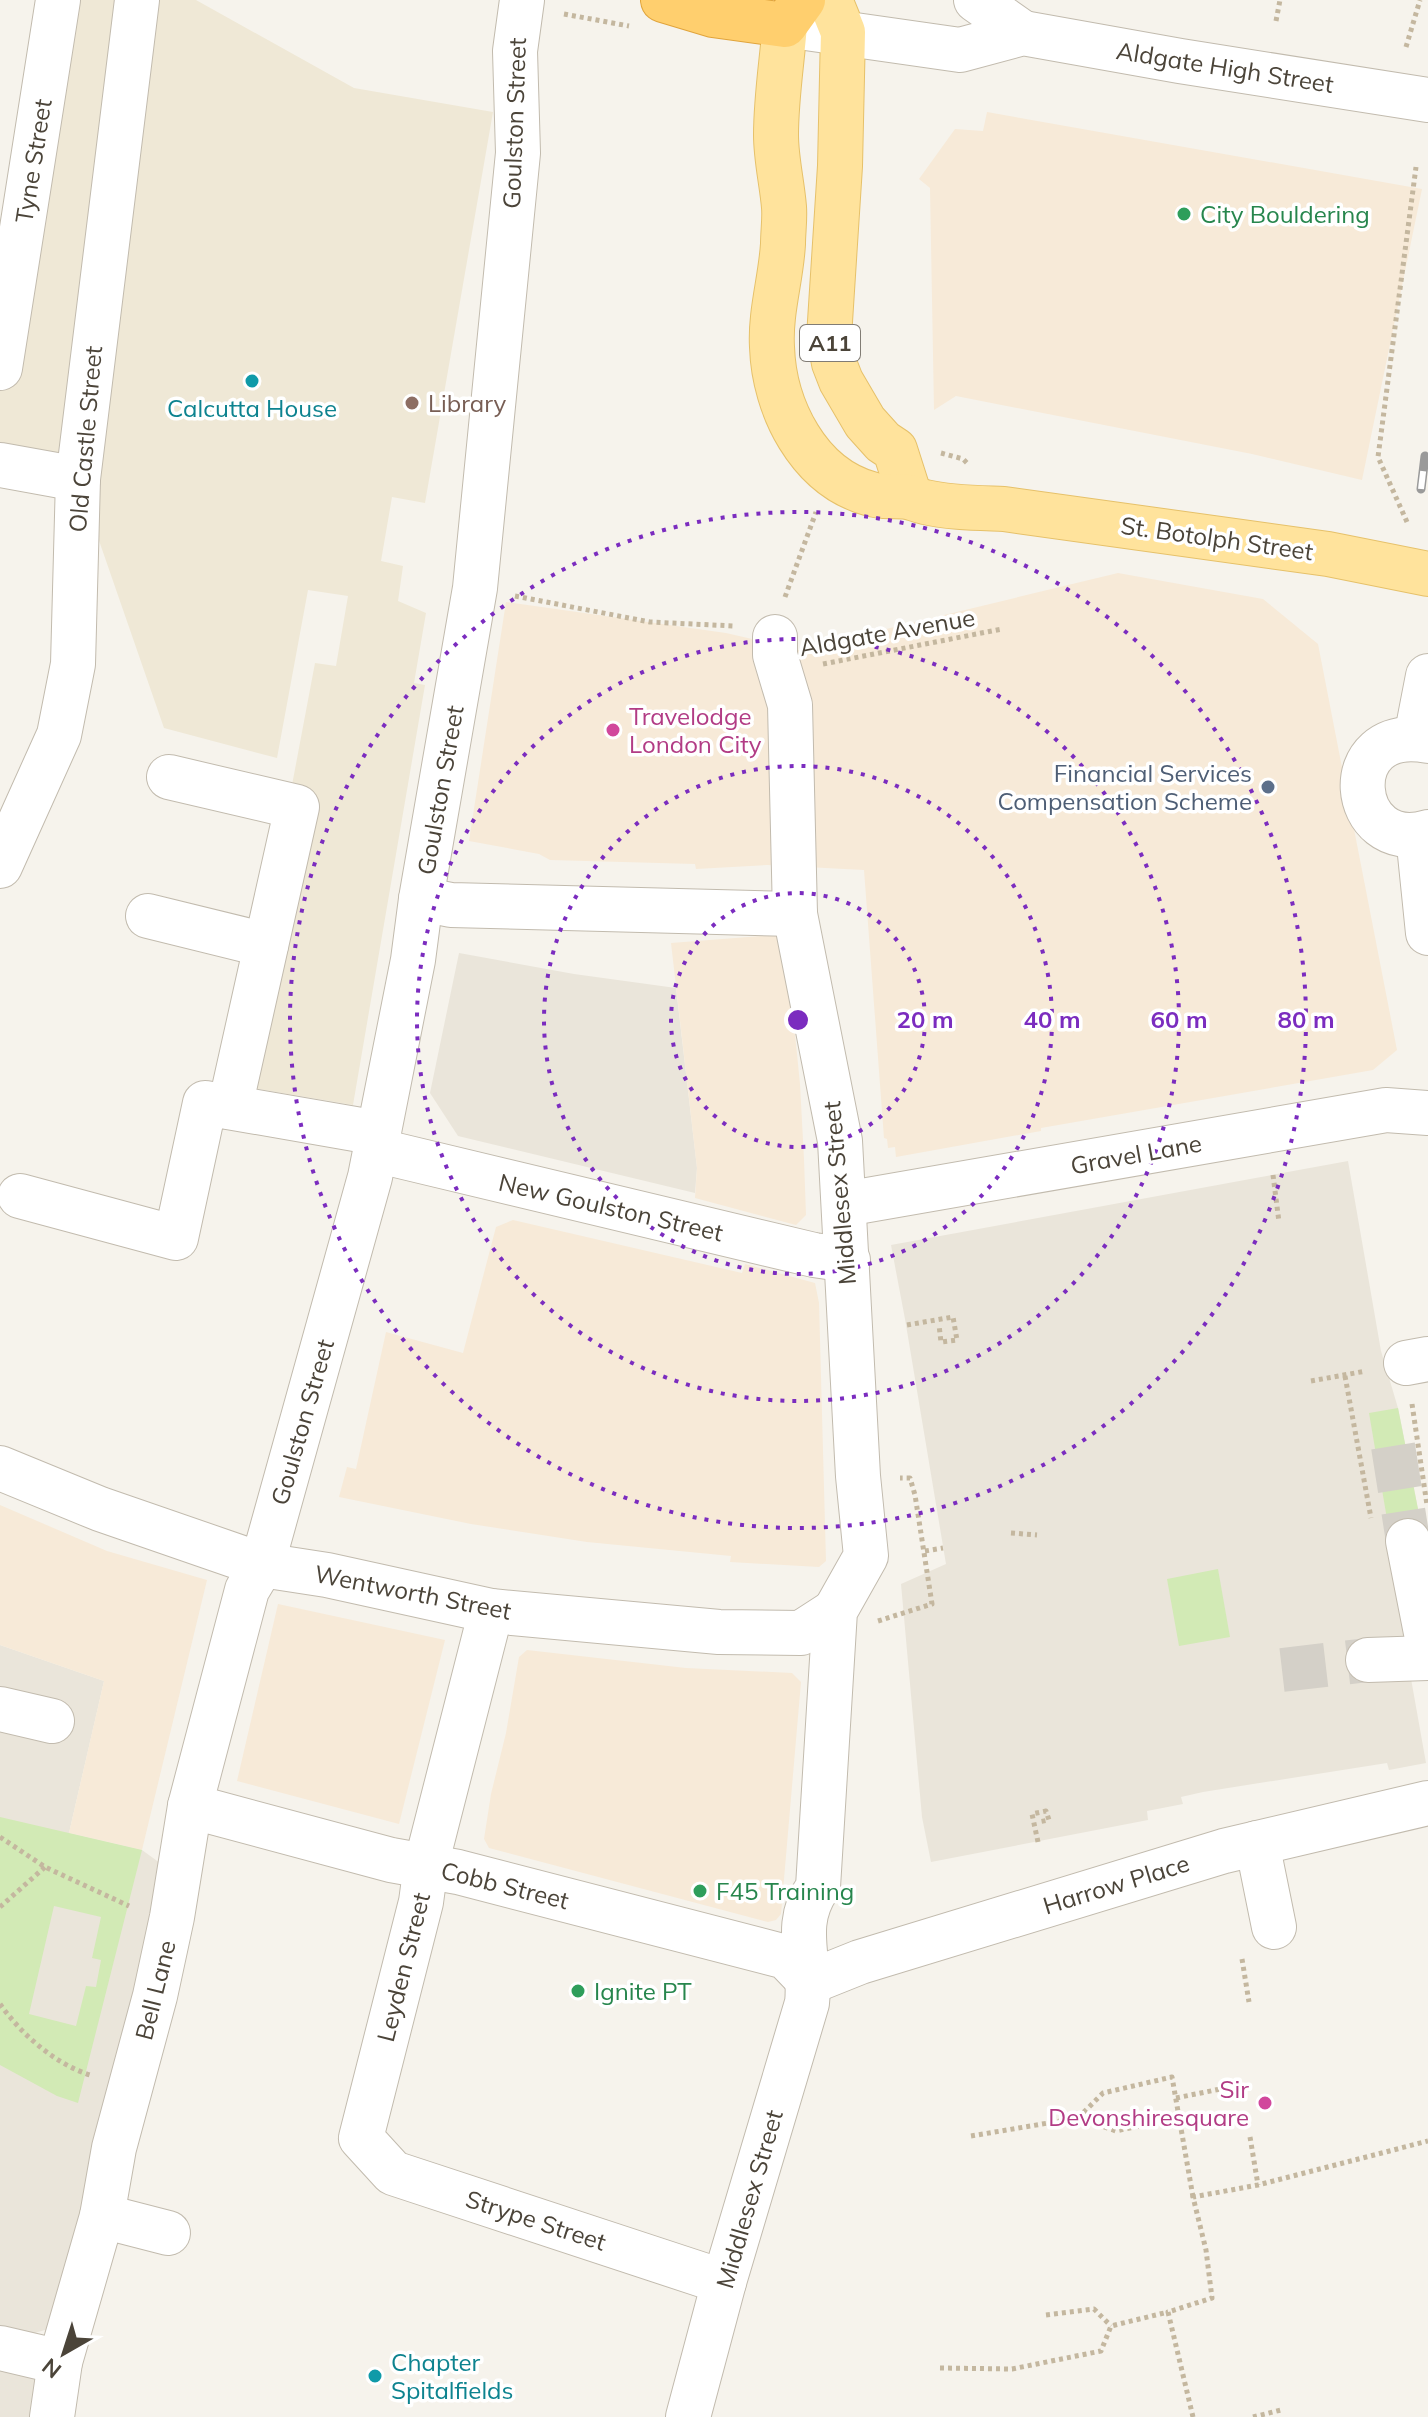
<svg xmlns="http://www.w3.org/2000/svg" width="1428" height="2417" font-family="Mulish,sans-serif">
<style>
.residential{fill:#eae5da}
.commercial{fill:#f7ead8}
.education{fill:#efe8d6}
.green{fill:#d2eab5;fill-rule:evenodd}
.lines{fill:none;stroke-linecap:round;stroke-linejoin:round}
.minor-tunnel{stroke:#d4d0c8;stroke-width:44;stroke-dasharray:44 22;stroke-linecap:butt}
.minor-casing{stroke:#c2bbae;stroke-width:46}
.major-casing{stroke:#e6c16a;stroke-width:46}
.highway-casing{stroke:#e0a43c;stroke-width:46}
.path{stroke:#c4b79f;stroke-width:5;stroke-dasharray:4 4;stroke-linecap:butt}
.minor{stroke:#fff;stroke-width:44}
.major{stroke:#ffe39c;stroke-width:44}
.highway{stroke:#ffcf6e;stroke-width:44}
.rail-casing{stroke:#9a9a9a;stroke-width:9}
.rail{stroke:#fff;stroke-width:6;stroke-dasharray:18;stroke-linecap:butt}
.ring{fill:none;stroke:#7b2cbf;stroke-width:4;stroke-dasharray:4 8}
.leisure-dot{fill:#2e9e5b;stroke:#fff;stroke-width:3}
.culture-dot{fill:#0f9aa8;stroke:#fff;stroke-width:3}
.education-dot{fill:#8d6e63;stroke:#fff;stroke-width:3}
.hotel-dot{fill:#d1479c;stroke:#fff;stroke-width:3}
.service-dot{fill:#5c6f8a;stroke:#fff;stroke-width:3}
.labels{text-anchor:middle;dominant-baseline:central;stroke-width:7;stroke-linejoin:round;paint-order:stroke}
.shield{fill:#fff;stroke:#817c74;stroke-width:2}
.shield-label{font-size:22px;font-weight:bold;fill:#4b4439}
.street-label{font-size:24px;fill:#4b4439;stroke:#fff}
.leisure-label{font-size:24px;fill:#27864d;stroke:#fff;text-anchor:start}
.education-label{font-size:24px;fill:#785e54;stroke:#fff;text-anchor:start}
.culture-label{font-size:24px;fill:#0d838f;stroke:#fff}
.hotel-label{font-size:24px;fill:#b23c85;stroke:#fff;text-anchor:start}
.service-label{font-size:24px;fill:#4e5e75;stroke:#fff;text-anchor:end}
.centre{fill:#7b2cbf;stroke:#fff;stroke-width:4}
.ring-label{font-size:24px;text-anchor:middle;font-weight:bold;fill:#7b2cbf;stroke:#fff;stroke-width:7;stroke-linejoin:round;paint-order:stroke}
</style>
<rect width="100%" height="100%" fill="#f6f3ec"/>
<!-- residential -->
<g class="residential">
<path d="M459,953L574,974L676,988L697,1168L695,1193L458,1136L430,1093Z"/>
<path d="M1348,1161L1381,1351L1398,1408L1419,1514L1428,1573V1625L1402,1628L1426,1763L1389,1770L1387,1763L1203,1792L1181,1797L1183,1804L1147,1811L1148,1820L931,1862L922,1817L901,1584L946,1564L905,1319L891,1245Z"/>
<path d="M0,1645L104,1681L69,1833L142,1850L171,1871L59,2326L31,2334L0,2327Z"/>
<path d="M0,2368L31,2377L43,2387V2417H0Z"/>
</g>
<!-- commercial -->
<g class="commercial">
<path d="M987,112L1422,189L1362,480L1252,454L956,396L934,410L930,188L919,179L955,129L983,131Z"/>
<path d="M1118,573L1263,599L1318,644L1397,1050L1373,1070L1041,1128V1131L896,1157L895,1147L888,1148L887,1139L884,1138L864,870L767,865L696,869L695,864L550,860L539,854L469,841L506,602L726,633L799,650Z"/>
<path d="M785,934L800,1084L804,1159L806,1215L796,1225L695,1198L697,1168L671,943Z"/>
<path d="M513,1220L742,1273L745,1264L815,1283L819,1303L826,1561L819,1567L730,1562L731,1556L587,1542L471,1524L339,1497L347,1467L356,1469L386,1332L463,1353L496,1227Z"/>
<path d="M0,1505L107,1551L207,1580L142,1850L69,1833L104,1681L0,1645Z"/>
<path d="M278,1604L445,1640L399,1824L237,1781Z"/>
<path d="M527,1650L686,1668L792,1673L801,1682L781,1914L776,1920L768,1922L489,1848L484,1839L491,1794L506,1733L519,1657Z"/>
</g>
<!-- education -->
<path class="education" d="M54,0H196L354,88L493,112L425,503L392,497L381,561L403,566L398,601L426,613L414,683L425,685L353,1105L253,1088L289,801L315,663L336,666L348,596L308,590L277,758L164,728L78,480L0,465V350Z"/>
<!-- green -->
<g class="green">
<path d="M1398,1408L1419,1514L1387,1519L1369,1413Z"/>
<path d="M1218,1569L1230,1637L1179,1646L1167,1579Z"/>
<path d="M0,1817L142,1850L78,2103L57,2096L0,2065ZM54,1906L101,1917L92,1958L101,1960L96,1987L86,1986L76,2026L29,2014Z"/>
</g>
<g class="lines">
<!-- minor-tunnel -->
<g class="minor-tunnel">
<path d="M1393,1446L1408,1541"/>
<path d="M1282,1670L1368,1660"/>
</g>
<defs>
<g id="minor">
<path d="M976,0L1023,33"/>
<path d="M785,25L960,50L1023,33L1180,61L1428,100"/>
<path d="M0,368L58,0"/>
<path d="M0,465L78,479"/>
<path d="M1416,738L1428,676"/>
<path d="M1428,741C1334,723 1348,856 1428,832"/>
<path d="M169,777L297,807L230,1107"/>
<path d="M1418,835L1428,933"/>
<path d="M0,866L59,735L73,664L78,479L137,0"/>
<path d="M421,899L451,905L795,914"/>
<path d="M148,916L266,945"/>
<path d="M375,1150L814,1255L848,1260"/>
<path d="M20,1196L176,1238L205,1103L378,1133"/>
<path d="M845,1204L1386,1110L1428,1113"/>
<path d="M1406,1363L1428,1359"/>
<path d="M0,1468L100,1509L262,1565L327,1575L491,1611L719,1632L801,1633L835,1611"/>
<path d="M1408,1541L1428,1643"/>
<path d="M491,1611L426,1865L421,1902L361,2138L393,2173L724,2282"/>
<path d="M1368,1660L1428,1658"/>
<path d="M0,1709L52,1721"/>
<path d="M190,1806L391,1860L458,1872L786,1957L810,1982"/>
<path d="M1257,1843L1274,1927"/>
<path d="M810,1982L860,1962L1224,1851L1428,1803"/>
<path d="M102,2216L168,2233"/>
<path d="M0,2348L60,2362"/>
<path d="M52,2417L60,2362L102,2216L114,2148L155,1996L172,1917L190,1806L247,1590L262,1565L370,1177L413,960L421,899L475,588L518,153L515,51L522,0"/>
<path d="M688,2417L724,2282L807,2003C812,1961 791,1926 818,1887L835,1611L866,1556L858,1476L840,1141L795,914L790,705L775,655V637"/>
</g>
<g id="major">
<path d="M830,0L843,32L840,166L829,337L834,363L841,381L865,422L883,442L895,450L910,497"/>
<path d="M785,25C782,61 776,98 776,135C776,159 782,183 784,207C785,219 783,232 783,244C781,279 770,312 772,347C774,407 808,477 871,494C882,498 896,495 908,497C914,498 919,501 925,502C950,508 978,508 1004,509L1328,554L1428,574"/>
</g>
<path id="highway" d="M663,0L713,15L785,25L803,0"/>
</defs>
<!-- minor casing -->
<use href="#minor" class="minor-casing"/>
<!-- major casing -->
<use href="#major" class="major-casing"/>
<!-- highway casing -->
<use href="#highway" class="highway-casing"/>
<!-- path -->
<g class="path">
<path d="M564,14L629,26"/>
<path d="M1276,21L1280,0"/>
<path d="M1406,47L1420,0"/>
<path d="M941,453L963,459L968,464"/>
<path d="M1407,522L1378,457L1416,167"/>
<path d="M515,596L650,622L734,626"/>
<path d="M785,597L816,512"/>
<path d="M823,664L1002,629"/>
<path d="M1273,1175L1279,1222"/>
<path d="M907,1325L953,1317L957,1340L941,1342L939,1325"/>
<path d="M1345,1376L1371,1518"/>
<path d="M1311,1381L1366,1371"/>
<path d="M1412,1404L1427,1505"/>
<path d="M1011,1533L1037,1535"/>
<path d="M925,1551L943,1548"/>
<path d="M878,1621L932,1604L915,1495L910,1478H900"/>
<path d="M0,1837L45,1867L129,1906"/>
<path d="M1038,1842L1032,1814L1046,1811L1049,1820L1038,1822"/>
<path d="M0,1907L45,1867"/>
<path d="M1242,1959L1249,2002"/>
<path d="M0,2004C21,2034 55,2064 90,2075"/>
<path d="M1176,2098L1240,2085"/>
<path d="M1078,2118L1103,2093L1172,2077L1193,2197"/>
<path d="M971,2136L1078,2118L1116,2131L1180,2117"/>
<path d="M1250,2137L1258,2185"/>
<path d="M1046,2315L1094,2309L1111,2326"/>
<path d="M940,2368L1012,2369L1101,2351L1111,2326L1168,2312"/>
<path d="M1193,2417L1168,2312L1212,2298L1206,2250L1193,2197L1258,2185L1428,2141"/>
<path d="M1253,2417L1281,2410"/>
</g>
<!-- minor -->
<use href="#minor" class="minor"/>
<!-- major -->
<use href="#major" class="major"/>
<!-- highway -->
<use href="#highway" class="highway"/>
<defs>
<path id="rail" d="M1421,489L1425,456"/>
</defs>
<!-- rail casing -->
<use href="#rail" class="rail-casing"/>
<!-- rail -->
<use href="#rail" class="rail"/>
</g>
<!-- distance rings -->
<g class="ring">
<circle cx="798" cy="1020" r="127"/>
<circle cx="798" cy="1020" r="254"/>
<circle cx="798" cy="1020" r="381"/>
<circle cx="798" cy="1020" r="508"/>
</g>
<!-- markers -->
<g class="leisure-dot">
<circle cx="1184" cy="214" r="8"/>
<circle cx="700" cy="1891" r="8"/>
<circle cx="578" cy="1991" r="8"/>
</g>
<g class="culture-dot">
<circle cx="252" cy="381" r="8"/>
<circle cx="375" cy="2376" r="8"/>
</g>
<circle class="education-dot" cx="412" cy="403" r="8"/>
<g class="hotel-dot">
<circle cx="613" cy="730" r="8"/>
<circle cx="1265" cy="2103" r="8"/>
</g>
<circle class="service-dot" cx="1268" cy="787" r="8"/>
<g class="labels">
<!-- shield labels -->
<rect class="shield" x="800" y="325" width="60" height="36" rx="6"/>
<g class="shield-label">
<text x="830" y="343">A11</text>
</g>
<!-- street labels -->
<g class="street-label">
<text transform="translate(1225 67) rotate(9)">Aldgate High Street</text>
<text transform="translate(514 123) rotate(-88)">Goulston Street</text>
<text transform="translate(33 161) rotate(-81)">Tyne Street</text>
<text transform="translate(85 439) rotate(-85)">Old Castle Street</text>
<text transform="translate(1217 538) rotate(8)">St. Botolph Street</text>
<text transform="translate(887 632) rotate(-10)">Aldgate Avenue</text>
<text transform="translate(440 790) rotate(-80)">Goulston Street</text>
<text transform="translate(1136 1154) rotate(-10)">Gravel Lane</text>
<text transform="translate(839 1193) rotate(-95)">Middlesex Street</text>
<text transform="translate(611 1207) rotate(13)">New Goulston Street</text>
<text transform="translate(302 1422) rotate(-74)">Goulston Street</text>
<text transform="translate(413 1592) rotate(11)">Wentworth Street</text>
<text transform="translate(1116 1884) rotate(-17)">Harrow Place</text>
<text transform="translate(505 1885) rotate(14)">Cobb Street</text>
<text transform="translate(403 1967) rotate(-76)">Leyden Street</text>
<text transform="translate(155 1990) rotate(-76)">Bell Lane</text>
<text transform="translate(749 2199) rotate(-74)">Middlesex Street</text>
<text transform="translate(536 2220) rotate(18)">Strype Street</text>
</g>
<!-- leisure labels -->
<g class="leisure-label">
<text x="1200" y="214">City Bouldering</text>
<text x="716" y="1891">F45 Training</text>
<text x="594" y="1991">Ignite PT</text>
</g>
<!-- education labels -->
<g class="education-label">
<text x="428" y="403">Library</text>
</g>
<!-- culture labels -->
<g class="culture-label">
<text x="252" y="408">Calcutta House</text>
<text x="391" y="2362" text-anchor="start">Chapter<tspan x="391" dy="28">Spitalfields</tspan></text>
</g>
<!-- hotel labels -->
<g class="hotel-label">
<text x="629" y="716">Travelodge<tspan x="629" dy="28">London City</tspan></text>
<text x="1249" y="2089" text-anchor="end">Sir<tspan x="1249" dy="28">Devonshiresquare</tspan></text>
</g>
<!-- service labels -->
<g class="service-label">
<text x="1252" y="773">Financial Services<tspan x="1252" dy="28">Compensation Scheme</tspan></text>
</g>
</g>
<circle cx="798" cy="1020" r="12" class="centre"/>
<g class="ring-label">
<text x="925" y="1028">20 m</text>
<text x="1052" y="1028">40 m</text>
<text x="1179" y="1028">60 m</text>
<text x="1306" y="1028">80 m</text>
</g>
<!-- north arrow -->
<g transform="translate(64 2353) rotate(219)" stroke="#ffffff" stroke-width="6" paint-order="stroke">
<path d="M0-6L14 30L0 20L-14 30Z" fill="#4b4439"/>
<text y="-12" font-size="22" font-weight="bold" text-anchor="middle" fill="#4b4439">N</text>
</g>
</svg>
